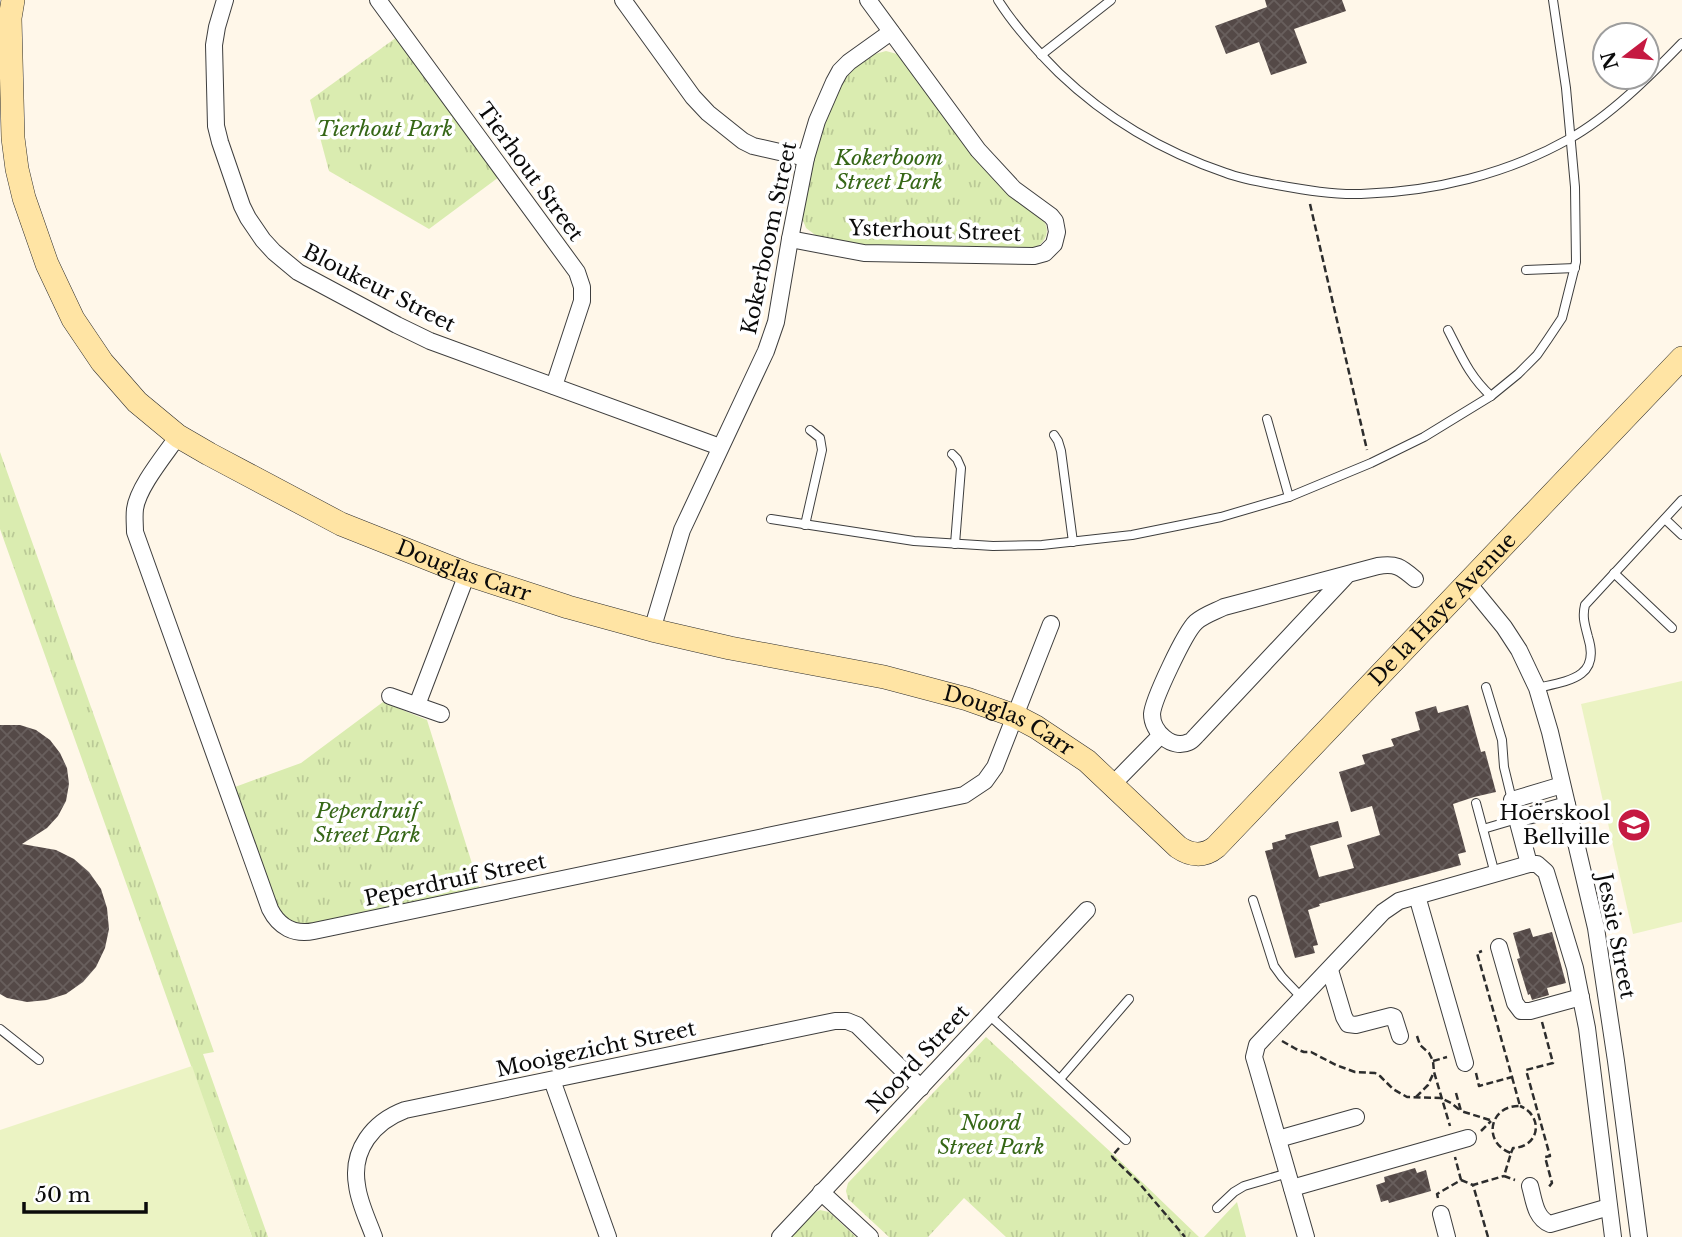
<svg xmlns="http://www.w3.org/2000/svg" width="1682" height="1237" font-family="'Libre Baskerville',serif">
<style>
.grass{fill:url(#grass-tufts)}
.pitch{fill:#ebf3c3}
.building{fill:url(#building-cross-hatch)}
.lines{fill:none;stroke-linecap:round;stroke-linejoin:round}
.lane-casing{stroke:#3e3e3e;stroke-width:10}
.street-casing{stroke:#3e3e3e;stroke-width:18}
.secondary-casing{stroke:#2d2d2d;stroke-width:24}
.path{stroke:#2d2d2d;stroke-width:2.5;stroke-dasharray:7 3.5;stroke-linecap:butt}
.lane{stroke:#fff;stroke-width:8}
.street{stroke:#fff;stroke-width:16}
.secondary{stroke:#ffe4a4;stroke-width:23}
.labels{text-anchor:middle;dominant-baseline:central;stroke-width:7;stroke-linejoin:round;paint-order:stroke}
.park-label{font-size:21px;font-style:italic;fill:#366717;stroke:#fff}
.street-label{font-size:21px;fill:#0b0b0b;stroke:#fff}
.poi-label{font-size:21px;fill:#0b0b0b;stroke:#fff;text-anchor:end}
</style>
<defs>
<pattern id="grass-tufts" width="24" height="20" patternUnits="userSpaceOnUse" patternTransform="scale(1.75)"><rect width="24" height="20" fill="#daecb0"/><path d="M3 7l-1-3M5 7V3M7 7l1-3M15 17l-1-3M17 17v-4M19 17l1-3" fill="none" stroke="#bac996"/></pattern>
<pattern id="building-cross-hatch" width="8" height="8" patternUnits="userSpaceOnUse" patternTransform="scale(1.75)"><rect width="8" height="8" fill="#544947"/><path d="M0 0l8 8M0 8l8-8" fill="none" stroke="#685f5d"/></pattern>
</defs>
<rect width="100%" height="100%" fill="#fff7e9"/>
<!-- grass -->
<g class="grass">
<path d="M397,37L499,177L429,229L329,171L310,100Z"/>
<path d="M886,51L897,54L901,58L985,170C997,182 1010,192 1023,203C1030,208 1040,214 1044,221C1051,233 1044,244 1033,249L879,247L818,237L806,228L802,218L813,155L840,86L851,71L875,54Z"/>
<path d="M0,452L214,1052L203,1054L268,1237H252L0,529Z"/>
<path d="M383,702L427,720L480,889L313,924C295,924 285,921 276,904L235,787L301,763Z"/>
<path d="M986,1037L1115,1156L1199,1237H1006L964,1198L928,1237H889L848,1199L846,1191L848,1183Z"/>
<path d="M1237,1202L1246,1237H1204Z"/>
<path d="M820,1210L829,1212L856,1237H790L812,1214Z"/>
</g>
<!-- pitch -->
<g class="pitch">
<path d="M1682,681V922L1633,934L1581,704Z"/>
<path d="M192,1066L252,1237H0V1130Z"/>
</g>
<!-- building -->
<g class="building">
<path d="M1265,0H1342L1346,11L1294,29L1307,63L1271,75L1259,42L1226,54L1215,26L1267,7Z"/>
<path d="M1468,705L1481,752L1485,751L1496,792L1474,797L1453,804L1466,852L1458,854L1461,865L1319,904L1320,906L1308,910L1318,945L1313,946L1315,953L1295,958L1265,851L1273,849L1272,843L1286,839L1285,835L1338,821L1342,837L1310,846L1319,877L1354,868L1347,845L1380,835L1372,806L1351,812L1339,772L1365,764L1362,755L1394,746L1391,739L1420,730L1415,712L1436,706L1438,713Z"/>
<path d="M0,725H20L36,730L50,740L60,753L67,768L69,784L66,801L58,816L47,828L22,844L56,850L74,859L89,872L101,889L107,908L109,929L105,948L96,967L83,982L66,994L47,1000L27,1002L7,998L0,994Z"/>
<path d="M1530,928L1533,937L1552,932L1566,983L1547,988L1549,995L1532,1000L1530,994L1528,995L1517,959L1520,958L1513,933Z"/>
<path d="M1415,1168L1417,1173L1426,1170L1431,1191L1389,1203L1388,1200L1381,1202L1376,1185L1385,1182L1384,1177Z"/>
</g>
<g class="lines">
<defs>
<g id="lane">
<path d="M998,0C1015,27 1037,51 1059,73C1106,118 1164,152 1226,173C1242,179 1260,182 1277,185C1305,190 1334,195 1361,194C1433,192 1507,174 1569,139C1610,116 1650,76 1682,43"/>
<path d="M1041,55L1111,0"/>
<path d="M1526,270L1575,268"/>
<path d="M1448,330C1461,355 1469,376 1491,396"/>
<path d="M1267,419L1289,497"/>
<path d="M1054,435L1058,441L1061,451L1073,542"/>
<path d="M952,454L957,459L961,468L955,544"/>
<path d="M771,519L914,541L993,546L1042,545L1132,535L1221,517L1289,497L1371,463L1424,437L1491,396L1518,374L1537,355L1548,339L1562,318L1576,262L1575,187L1566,88L1553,0"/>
<path d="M1665,519L1682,535"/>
<path d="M805,525L822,450L820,438L810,430"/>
<path d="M1614,573L1672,628"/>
<path d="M1486,687L1502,740L1504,767L1512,800"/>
<path d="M1537,688C1568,681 1601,678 1588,637C1585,625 1582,617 1585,605L1682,500"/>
<path d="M1476,803L1495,874"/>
<path d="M1483,829L1517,819"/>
<path d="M1253,900L1274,966L1282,977L1302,998"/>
<path d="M989,1015L1126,1140"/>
<path d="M0,1029L39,1060"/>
<path d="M1060,1079L1129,999"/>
<path d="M1217,1208L1234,1192L1244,1186L1288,1173"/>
</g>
<g id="street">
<path d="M225,0L217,27L214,45L216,126L220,142L242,206L248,218L263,240L274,252L298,272L397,325L430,341L720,447"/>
<path d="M378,0L577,272L582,287V301L554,386"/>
<path d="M623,0L693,97L708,113L743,141L753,146L806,158"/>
<path d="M790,239L864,253L1034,256L1045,253L1054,244L1057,232L1055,221L1051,216L1014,189L978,150L868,0"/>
<path d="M178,436C165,455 138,487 135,509C134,517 135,525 135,532L270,909C279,927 294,935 314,931L964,795L985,781L995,767L1051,624"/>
<path d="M1347,575L1197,735C1195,737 1192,741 1189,742C1172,750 1152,732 1152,714C1153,700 1185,632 1196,622C1204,615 1214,612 1224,607L1378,566C1396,563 1401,567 1415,579"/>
<path d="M1468,583L1504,627L1519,650L1537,688L1550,732L1596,928L1616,1061L1639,1237"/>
<path d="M652,630L682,530L766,351L776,322L790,239L806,158L817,121L834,82L840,71L849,62L891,32"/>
<path d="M390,696L441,714"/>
<path d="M417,705L467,574"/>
<path d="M1113,784L1160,736"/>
<path d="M1517,819L1567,805"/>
<path d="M1529,864L1512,800L1562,785"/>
<path d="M1417,896L1465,1063"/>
<path d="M1499,947L1515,1003L1521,1011H1530L1581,997"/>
<path d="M1330,970L1344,1017L1348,1024L1356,1025L1391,1016L1394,1017L1400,1036"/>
<path d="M552,1080L608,1237"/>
<path d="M1278,1139L1356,1117"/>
<path d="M1530,1186C1534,1200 1535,1218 1550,1224L1609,1207"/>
<path d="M1292,1188L1468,1138"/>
<path d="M821,1192L870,1237"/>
<path d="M1441,1214L1447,1237"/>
<path d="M374,1237C368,1220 359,1203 357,1185C351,1150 373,1122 405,1110L835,1021H847L857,1025L921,1088"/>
<path d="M780,1237L1087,910"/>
<path d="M1306,1237L1257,1067L1254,1057L1257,1045L1383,912L1399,901L1529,864H1537L1546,872L1575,968L1587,1028L1613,1237"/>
</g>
<g id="secondary">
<path id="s1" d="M13,0L10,18L13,138L17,169L24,198L47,264L73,319L102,362L137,402L178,436L209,454L341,524L467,574L568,607L652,630L730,648L884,677L967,699L1015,716L1036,727L1087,761L1178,847C1191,856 1204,857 1216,847L1682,358"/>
</g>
</defs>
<!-- lane casing -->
<use href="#lane" class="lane-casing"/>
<!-- street casing -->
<use href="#street" class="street-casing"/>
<!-- secondary casing -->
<use href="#secondary" class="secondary-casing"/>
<!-- path -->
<g class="path">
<path d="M1310,204L1367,450"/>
<path d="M1542,1022L1553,1063L1526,1070L1550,1156L1545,1157L1552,1183L1547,1189"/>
<path d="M1417,1036L1420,1045L1429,1053L1433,1061L1434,1072L1450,1126"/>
<path d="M1282,1041L1296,1049L1304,1052H1311L1336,1065L1355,1072L1375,1073L1380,1076L1393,1089L1407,1097L1441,1098L1451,1103L1461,1111"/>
<path d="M1433,1061L1447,1057"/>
<path d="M1476,1073L1479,1086L1512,1077L1477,953L1482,951"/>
<path d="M1512,1077L1520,1106C1489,1105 1482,1143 1511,1153L1504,1176L1515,1180"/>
<path d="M1456,1093L1461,1111L1493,1121"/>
<path d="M1416,1097L1428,1085L1434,1072"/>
<path d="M1481,1131L1491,1121"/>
<path d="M1119,1148L1112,1156L1113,1158L1139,1183L1185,1237"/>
<path d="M1511,1153L1513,1148C1540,1147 1544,1116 1520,1106"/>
<path d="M1461,1180L1473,1185"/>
<path d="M1438,1198L1437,1194L1461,1180L1455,1157"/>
<path d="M1488,1237L1473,1185L1504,1176"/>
</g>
<!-- lane -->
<use href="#lane" class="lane"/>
<!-- street -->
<use href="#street" class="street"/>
<!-- secondary -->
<use href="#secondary" class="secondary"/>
</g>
<!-- icons -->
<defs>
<symbol id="school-disc" viewBox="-11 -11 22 22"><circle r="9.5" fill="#c51941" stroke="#fff"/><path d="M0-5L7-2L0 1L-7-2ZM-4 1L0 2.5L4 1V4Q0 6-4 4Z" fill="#fff"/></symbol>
</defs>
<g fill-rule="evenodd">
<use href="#school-disc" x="1615" y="806" width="38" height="38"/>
</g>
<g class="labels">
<!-- park labels -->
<g class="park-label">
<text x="385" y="129">Tierhout Park</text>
<text x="889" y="158">Kokerboom<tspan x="889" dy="24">Street Park</tspan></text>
<text x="367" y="811">Peperdruif<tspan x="367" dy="24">Street Park</tspan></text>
<text x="991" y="1123">Noord<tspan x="991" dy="24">Street Park</tspan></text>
</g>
<!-- street labels -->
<g class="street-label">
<text transform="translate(530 172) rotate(54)">Tierhout Street</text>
<text transform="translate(935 231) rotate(2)">Ysterhout Street</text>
<text transform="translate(769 238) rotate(-78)">Kokerboom Street</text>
<text transform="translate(379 288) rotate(27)">Bloukeur Street</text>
<text stroke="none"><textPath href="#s1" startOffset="805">Douglas Carr</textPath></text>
<text stroke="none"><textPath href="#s1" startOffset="1956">De la Haye Avenue</textPath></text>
<text stroke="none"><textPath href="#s1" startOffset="1372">Douglas Carr</textPath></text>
<text transform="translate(455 880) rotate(-12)">Peperdruif Street</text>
<text transform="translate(1616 936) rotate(79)">Jessie Street</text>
<text transform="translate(596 1049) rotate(-12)">Mooigezicht Street</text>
<text transform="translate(918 1059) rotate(-47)">Noord Street</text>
</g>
<!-- poi labels -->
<g class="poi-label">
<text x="1610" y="813">Hoërskool<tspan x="1610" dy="24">Bellville</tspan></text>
</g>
</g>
<!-- north arrow -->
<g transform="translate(1626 56) rotate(254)"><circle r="33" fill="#ffffff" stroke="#9d9d9d" stroke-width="2"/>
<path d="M0-5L12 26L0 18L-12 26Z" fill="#c51941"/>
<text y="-10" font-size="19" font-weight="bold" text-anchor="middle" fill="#0b0b0b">N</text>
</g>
<!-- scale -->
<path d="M24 1202v10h122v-10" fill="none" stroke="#0b0b0b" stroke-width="3.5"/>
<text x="35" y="1202" font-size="21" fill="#0b0b0b" stroke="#ffffff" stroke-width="5" paint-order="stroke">50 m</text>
</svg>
